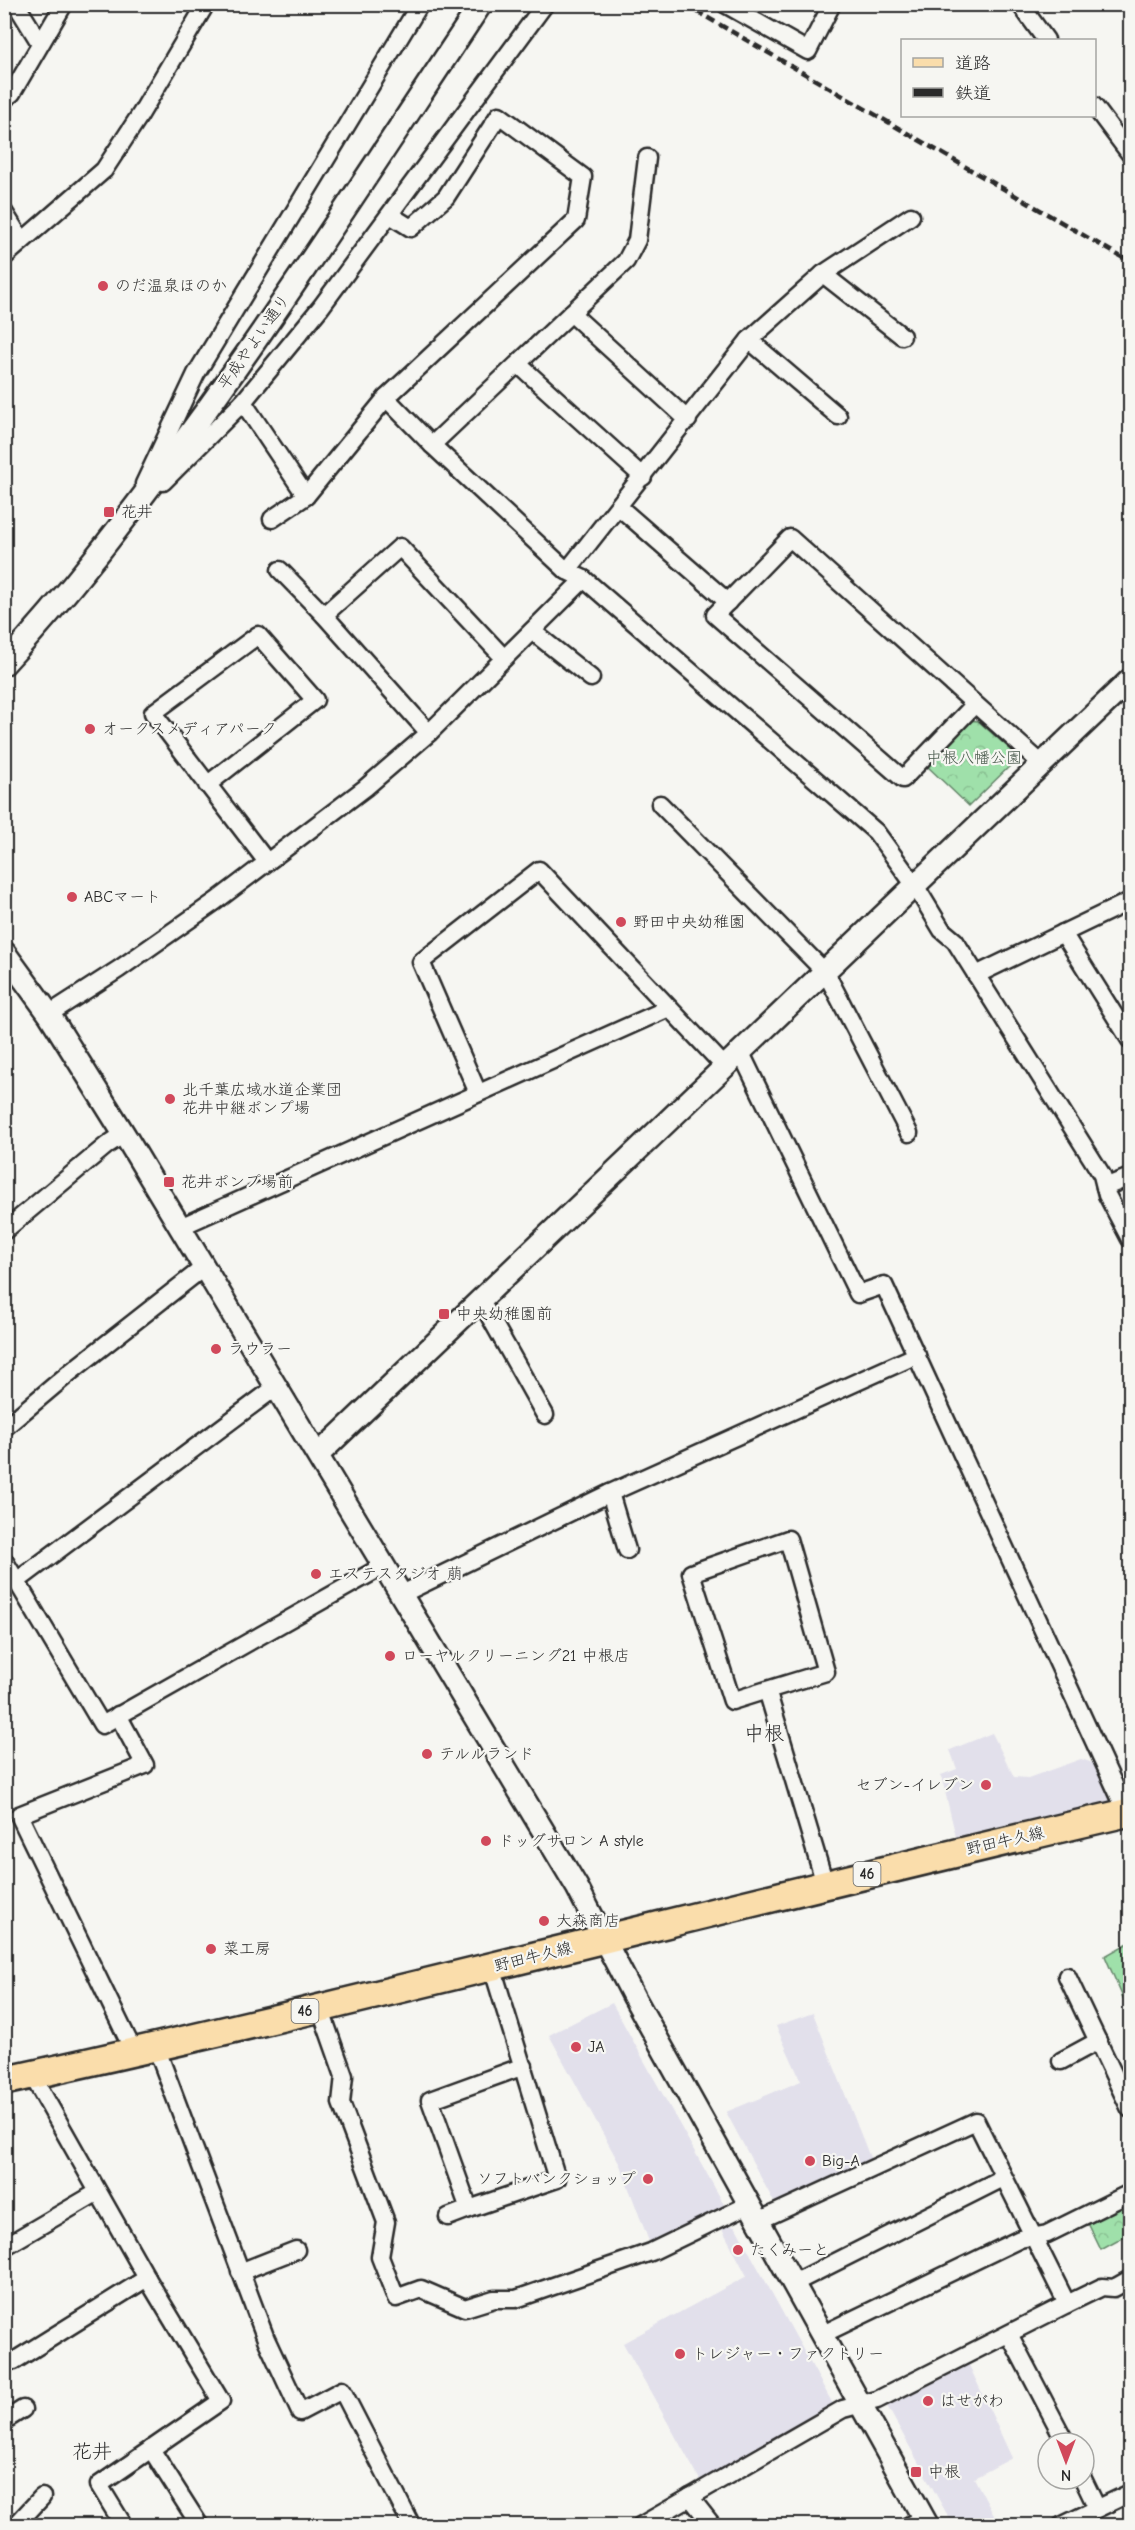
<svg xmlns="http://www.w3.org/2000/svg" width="1135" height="2530" font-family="'Comic Neue','Klee One',sans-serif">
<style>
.built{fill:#e2e0eb}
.grass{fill:#9fe0aa;stroke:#65866a;stroke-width:1.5}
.forest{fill:url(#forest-crowns);stroke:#65866a;stroke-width:1.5}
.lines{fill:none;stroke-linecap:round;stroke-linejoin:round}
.minor-casing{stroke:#2b2b2b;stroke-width:21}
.tertiary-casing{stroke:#2b2b2b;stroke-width:26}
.primary-casing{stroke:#2b2b2b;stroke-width:32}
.minor{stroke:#f6f6f2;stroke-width:16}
.tertiary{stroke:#f6f6f2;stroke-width:21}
.primary{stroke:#faddab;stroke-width:27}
.rail{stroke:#2b2b2b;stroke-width:4.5;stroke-dasharray:9 4.5;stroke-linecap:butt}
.poi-dot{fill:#d1495b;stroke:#f6f6f2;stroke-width:2}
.labels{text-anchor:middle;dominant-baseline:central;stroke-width:4.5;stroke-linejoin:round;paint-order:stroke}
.shield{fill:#f6f6f2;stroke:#686867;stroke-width:1.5}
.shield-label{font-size:15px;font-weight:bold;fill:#2b2b2b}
.poi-label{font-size:16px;fill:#2b2b2b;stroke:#f6f6f2;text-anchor:start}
.street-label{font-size:16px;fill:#2b2b2b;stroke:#f6f6f2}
.park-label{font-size:16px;fill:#48584b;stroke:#f6f6f2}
.quarter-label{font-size:20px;fill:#2b2b2b;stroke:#f6f6f2}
</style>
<defs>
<pattern id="forest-crowns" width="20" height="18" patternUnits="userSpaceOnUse" patternTransform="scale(1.5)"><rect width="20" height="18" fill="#9fe0aa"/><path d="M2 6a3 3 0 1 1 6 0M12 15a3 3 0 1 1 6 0" fill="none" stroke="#89c092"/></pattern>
</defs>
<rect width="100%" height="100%" fill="#f6f6f2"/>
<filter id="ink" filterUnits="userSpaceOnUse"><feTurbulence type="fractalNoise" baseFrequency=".0167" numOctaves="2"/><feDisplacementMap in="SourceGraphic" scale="12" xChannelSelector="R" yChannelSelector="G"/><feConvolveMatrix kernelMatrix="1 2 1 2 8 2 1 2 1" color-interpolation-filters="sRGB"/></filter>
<g filter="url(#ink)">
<!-- built -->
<g class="built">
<path d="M992,1733L1014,1777L1028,1778L1081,1759L1102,1766L1117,1799L956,1837L941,1775L957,1769L950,1750Z"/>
<path d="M612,2003L726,2208L650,2244L620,2165L549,2035Z"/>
<path d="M813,2013L871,2160L775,2204L726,2112L801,2081L776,2026Z"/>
<path d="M720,2225L735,2226L834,2406L700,2480L623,2343L747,2276Z"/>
<path d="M968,2363L1012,2458L974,2478L999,2525H953L886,2404Z"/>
</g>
<!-- grass -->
<path class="grass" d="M1130,1942V2014L1105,1956Z"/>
<!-- forest -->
<g class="forest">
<path d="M967,720L978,721L1019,757L969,806L927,766Z"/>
<path d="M1128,2200L1130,2204V2234L1101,2250L1087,2221Z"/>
</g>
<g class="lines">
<defs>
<g id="minor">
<path d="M16,4L40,43"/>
<path d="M725,4L808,51L832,4"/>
<path d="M1020,4L1046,40"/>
<path d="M4,99L12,93L64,4"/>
<path d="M1094,106L1130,154"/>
<path d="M4,212L22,241"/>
<path d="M4,257L104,170L140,115L206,4"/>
<path d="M823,274L902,336"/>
<path d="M571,313L688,420"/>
<path d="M749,340L838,416"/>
<path d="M518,364L643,477"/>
<path d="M386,398L432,445L567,571L584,579L876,832L916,887L942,930L955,941L1102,1175L1107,1195L1130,1239"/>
<path d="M243,402L306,496"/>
<path d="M432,445L626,261L637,240L647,158"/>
<path d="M163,482L243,402L321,307L545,4"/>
<path d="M144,484L196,374L420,4"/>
<path d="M619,507L728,602"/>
<path d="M272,519L306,496L386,398L576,220L583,177L499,115L446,197L411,228L390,215"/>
<path d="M280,570L324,615"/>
<path d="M567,571L749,340L823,274L911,216"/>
<path d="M532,631L591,678"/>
<path d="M975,704L903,779L715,615L790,538L1043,765"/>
<path d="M429,733L324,615L400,547L504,658"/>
<path d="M207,785L315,700L258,635L153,713L267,862"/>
<path d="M660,804L826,973L909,1133"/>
<path d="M1063,933L1130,1040"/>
<path d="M976,975L1130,901"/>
<path d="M49,1014L119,969L216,901L365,788L429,733L584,579"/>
<path d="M741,1053L858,1294L884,1285L1127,1813"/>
<path d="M478,1093L421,962L539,870L726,1068"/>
<path d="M1105,1187L1130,1177"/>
<path d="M180,1227L669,1008"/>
<path d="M4,1231L107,1145L124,1134"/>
<path d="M481,1301L545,1415"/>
<path d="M4,1428L68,1374L203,1268"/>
<path d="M610,1493L627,1550"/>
<path d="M4,1560L102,1725L385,1565"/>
<path d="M17,1581L276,1387"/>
<path d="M402,1594L610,1493L917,1355"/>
<path d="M767,1690L826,1672L788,1539L691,1573L732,1701L767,1690L825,1884"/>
<path d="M118,1715L145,1765L19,1815L134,2052"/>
<path d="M492,1967L557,2179L469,2209L430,2100L524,2066"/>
<path d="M1067,1976L1130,2109"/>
<path d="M320,2008L344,2076L341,2103L386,2222L380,2257L396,2298L421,2289L465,2308L494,2299H516L651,2252L748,2205"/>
<path d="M156,2047L266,2339L300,2412L342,2390L412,2526"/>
<path d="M1061,2061L1098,2041"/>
<path d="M32,2075L147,2278L221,2401L99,2485L124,2526"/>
<path d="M448,2217L469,2209"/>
<path d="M4,2247L98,2192"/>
<path d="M240,2272L296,2250"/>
<path d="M792,2284L1003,2178"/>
<path d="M1067,2304L1102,2287L1114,2288L1130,2279"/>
<path d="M1009,2334L1066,2443"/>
<path d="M821,2335L1020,2239L1047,2234L1126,2195H1130"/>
<path d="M14,2361L147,2278"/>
<path d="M4,2421L23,2409"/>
<path d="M151,2449L200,2526"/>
<path d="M1083,2479L1097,2508"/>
<path d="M690,2497L713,2526"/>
<path d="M15,2526L42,2497"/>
<path d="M640,2526L843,2409L877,2400L1067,2304L976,2121L758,2221"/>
<path d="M908,2526L924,2517"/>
<path d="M1061,2526L1130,2493"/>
</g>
<g id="tertiary">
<path d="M4,664C69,594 127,518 184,441C288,299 383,151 481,4"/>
<path d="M4,952L49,1014L124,1134L577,1887L634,1997L928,2526"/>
<path d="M318,1455L1130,680"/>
</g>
<path id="primary" d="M4,2081C381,1998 755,1899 1130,1812"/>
</defs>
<!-- minor casing -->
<use href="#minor" class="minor-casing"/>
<!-- tertiary casing -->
<use href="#tertiary" class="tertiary-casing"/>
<!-- primary casing -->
<use href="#primary" class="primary-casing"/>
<!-- minor -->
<use href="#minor" class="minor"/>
<!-- tertiary -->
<use href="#tertiary" class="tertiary"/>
<!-- primary -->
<use href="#primary" class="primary"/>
<!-- rail -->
<path class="rail" d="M684,4L1130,262"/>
</g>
</g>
<!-- markers -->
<g class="poi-dot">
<circle cx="103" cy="286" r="6"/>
<rect x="103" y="506" width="12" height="12" rx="3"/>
<circle cx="90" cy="729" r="6"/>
<circle cx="72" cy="897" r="6"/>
<circle cx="621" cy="922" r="6"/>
<circle cx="170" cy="1099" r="6"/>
<rect x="163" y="1176" width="12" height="12" rx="3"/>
<rect x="438" y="1308" width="12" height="12" rx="3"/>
<circle cx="216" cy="1349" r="6"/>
<circle cx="316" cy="1574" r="6"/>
<circle cx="390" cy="1656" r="6"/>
<circle cx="427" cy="1754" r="6"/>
<circle cx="986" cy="1785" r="6"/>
<circle cx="486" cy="1841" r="6"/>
<circle cx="544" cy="1921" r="6"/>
<circle cx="211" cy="1949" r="6"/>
<circle cx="576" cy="2047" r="6"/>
<circle cx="810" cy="2161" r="6"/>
<circle cx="648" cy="2179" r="6"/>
<circle cx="738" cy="2250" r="6"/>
<circle cx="680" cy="2354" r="6"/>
<circle cx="928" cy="2401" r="6"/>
<rect x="910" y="2466" width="12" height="12" rx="3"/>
</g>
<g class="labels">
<!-- shield labels -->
<g class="shield">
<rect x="853.5" y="1862" width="27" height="24" rx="4.5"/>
<rect x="291.5" y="1999" width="27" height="24" rx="4.5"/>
</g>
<g class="shield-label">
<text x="867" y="1874">46</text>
<text x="305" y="2011">46</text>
</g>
<!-- poi labels -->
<g class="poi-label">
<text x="115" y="286">のだ温泉ほのか</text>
<text x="121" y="512">花井</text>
<text x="102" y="729">オークスメディアパーク</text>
<text x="84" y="897">ABCマート</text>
<text x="633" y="922">野田中央幼稚園</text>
<text x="182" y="1090">北千葉広域水道企業団<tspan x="182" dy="18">花井中継ポンプ場</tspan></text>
<text x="181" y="1182">花井ポンプ場前</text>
<text x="456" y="1314">中央幼稚園前</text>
<text x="228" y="1349">ラウラー</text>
<text x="328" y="1574">エステスタジオ 萠</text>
<text x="402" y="1656">ローヤルクリーニング21 中根店</text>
<text x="439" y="1754">テルルランド</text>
<text x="974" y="1785" text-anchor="end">セブン-イレブン</text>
<text x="498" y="1841">ドッグサロン A style</text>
<text x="556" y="1921">大森商店</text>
<text x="223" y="1949">菜工房</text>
<text x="588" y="2047">JA</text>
<text x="822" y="2161">Big-A</text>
<text x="636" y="2179" text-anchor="end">ソフトバンクショップ</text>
<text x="750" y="2250">たくみーと</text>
<text x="692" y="2354">トレジャー・ファクトリー</text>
<text x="940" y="2401">はせがわ</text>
<text x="928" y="2472">中根</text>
</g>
<!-- street labels -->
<g class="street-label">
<text transform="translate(254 342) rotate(-55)">平成やよい通り</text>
<text transform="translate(1005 1841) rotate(-13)">野田牛久線</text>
<text transform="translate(533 1957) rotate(-14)">野田牛久線</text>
</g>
<!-- park labels -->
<g class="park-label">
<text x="974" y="758">中根八幡公園</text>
</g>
<!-- quarter labels -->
<g class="quarter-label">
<text x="764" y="1733">中根</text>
<text x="92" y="2451">花井</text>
</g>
</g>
<!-- margin -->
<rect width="1135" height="2530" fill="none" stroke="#f6f6f2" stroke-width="24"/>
<rect x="12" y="12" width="1111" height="2506" fill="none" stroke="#2b2b2b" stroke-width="2" filter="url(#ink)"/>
<!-- legend -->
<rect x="901" y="39" width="195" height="78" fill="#f6f6f2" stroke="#a5a5a2" stroke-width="1.5"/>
<rect x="913" y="58" width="30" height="9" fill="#faddab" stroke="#a5a5a2" stroke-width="1.5"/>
<text x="955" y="69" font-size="18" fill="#2b2b2b">道路</text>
<rect x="913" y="88" width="30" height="9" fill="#2b2b2b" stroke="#a5a5a2" stroke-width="1.5"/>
<text x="955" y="99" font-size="18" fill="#2b2b2b">鉄道</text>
<!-- north arrow -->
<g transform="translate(1066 2461) rotate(180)"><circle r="28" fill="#f6f6f2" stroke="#a5a5a2" stroke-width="1.5"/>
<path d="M0-4.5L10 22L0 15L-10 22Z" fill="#d1495b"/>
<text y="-9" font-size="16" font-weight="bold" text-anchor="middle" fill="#2b2b2b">N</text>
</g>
</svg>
